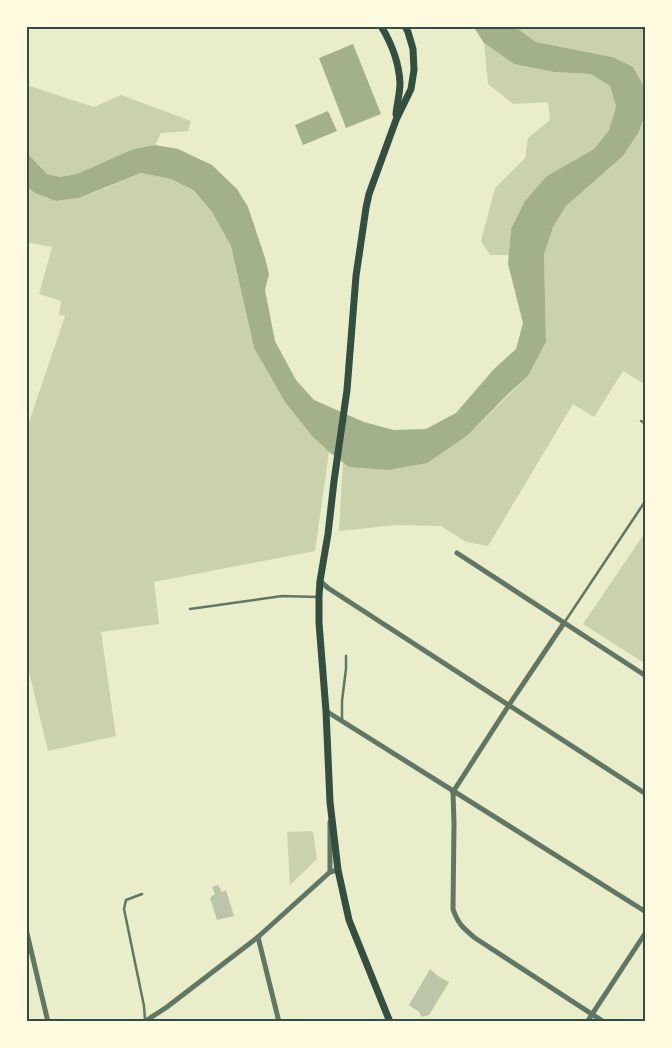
<svg xmlns="http://www.w3.org/2000/svg" width="672" height="1048" font-family="'DM Sans',sans-serif">
<style>
.green{fill:#cad2ad}
.water{fill:#a3b18a}
.building{fill:#bcc5a7}
.lines{fill:none;stroke-linecap:round;stroke-linejoin:round}
.service{stroke:#617663;stroke-width:2.5}
.minor{stroke:#617663;stroke-width:5}
.secondary{stroke:#344e41;stroke-width:7}
.neatline{fill:none;stroke:#344e41;stroke-width:2}
</style>
<rect width="100%" height="100%" fill="#e9edc9"/>
<!-- green -->
<g class="green">
<path d="M517,26H646V100L643,85L612,57L536,42L518,29Z"/>
<path d="M484,43L514,64L554,72L591,74L610,86L616,106L609,130L594,149L547,176L511,229L509,255H490L481,241L495,188L525,158L528,138L550,120L548,102L513,104L488,84Z"/>
<path d="M26,85L94,107L121,95L191,121L188,131L161,133L155,145L133,149L77,174L60,177L47,174L26,152Z"/>
<path d="M646,112V385L623,371L594,417L573,404L488,546L466,542L441,526L397,525L339,531L343,462L349,467L468,435L528,376L546,342L544,255L553,227L566,206L623,156L639,132Z"/>
<path d="M141,173L171,179L192,190L212,212L231,246L254,348L285,402L312,436L329,452L315,551L154,582L159,624L101,632L116,736L48,751L26,659V431L65,316L59,315L61,301L39,294L52,247L26,242V187L35,193L56,201L79,198L106,188Z"/>
<path d="M646,531V664L583,624Z"/>
<path d="M313,831L317,859L290,885L287,832Z"/>
</g>
<!-- water -->
<g class="water">
<path d="M473,26H517L518,29L536,42L612,57L633,67L643,85L646,100V112L639,132L623,156L566,206L553,227L544,255L546,342L528,376L507,395L468,435L427,463L388,470L349,467L329,452L312,436L285,402L254,348L231,246L212,212L193,190L171,179L141,173L79,198L56,201L35,193L26,187V152L47,174L60,177L77,174L133,149L155,145L178,149L212,165L237,189L248,207L265,258L269,274L265,290L275,341L296,380L314,400L364,422L394,430L426,429L456,413L494,369L516,349L523,323L508,264L511,229L525,201L547,176L594,149L609,130L616,106L610,86L591,74L554,72L514,64L484,43Z"/>
<path d="M353,44L381,114L346,128L319,58Z"/>
<path d="M328,111L337,131L303,145L295,125Z"/>
</g>
<!-- building -->
<g class="building">
<path d="M218,885L222,892L226,890L234,916L217,920L210,898L215,894L212,887Z"/>
<path d="M430,969L438,976L449,982L429,1015L422,1017L419,1012L409,1005Z"/>
</g>
<g class="lines">
<!-- service -->
<g class="service">
<path d="M641,421L646,424"/>
<path d="M190,609L282,596L318,597"/>
<path d="M564,623L646,500"/>
<path d="M342,721V701L346,669V656"/>
<path d="M142,894L126,900L124,909L144,1006L145,1020"/>
</g>
<!-- minor -->
<g class="minor">
<path d="M457,553L646,676"/>
<path d="M320,581L328,588L646,794"/>
<path d="M326,711L646,912"/>
<path d="M453,792L454,824L453,909C458,924 463,928 475,938L604,1022"/>
<path d="M453,792L509,705L564,623"/>
<path d="M330,822V872"/>
<path d="M26,929L48,1022"/>
<path d="M258,937L279,1022"/>
<path d="M144,1022L167,1007L258,937L330,872L338,870"/>
<path d="M587,1022L646,932"/>
</g>
<!-- secondary -->
<g class="secondary">
<path d="M381,26C392,44 399,62 400,83C400,93 397,104 396,114"/>
<path d="M390,1022L349,920L338,870L330,802L326,711L319,623V597L320,581L328,534L334,481L347,390L356,276L366,208L369,194L396,120L411,89L414,70L413,49L408,32L405,26"/>
</g>
</g>
<!-- border -->
<rect width="672" height="1048" fill="none" stroke="#fefae0" stroke-width="55"/>
<rect x="28" y="28" width="616" height="992" class="neatline"/>
</svg>
